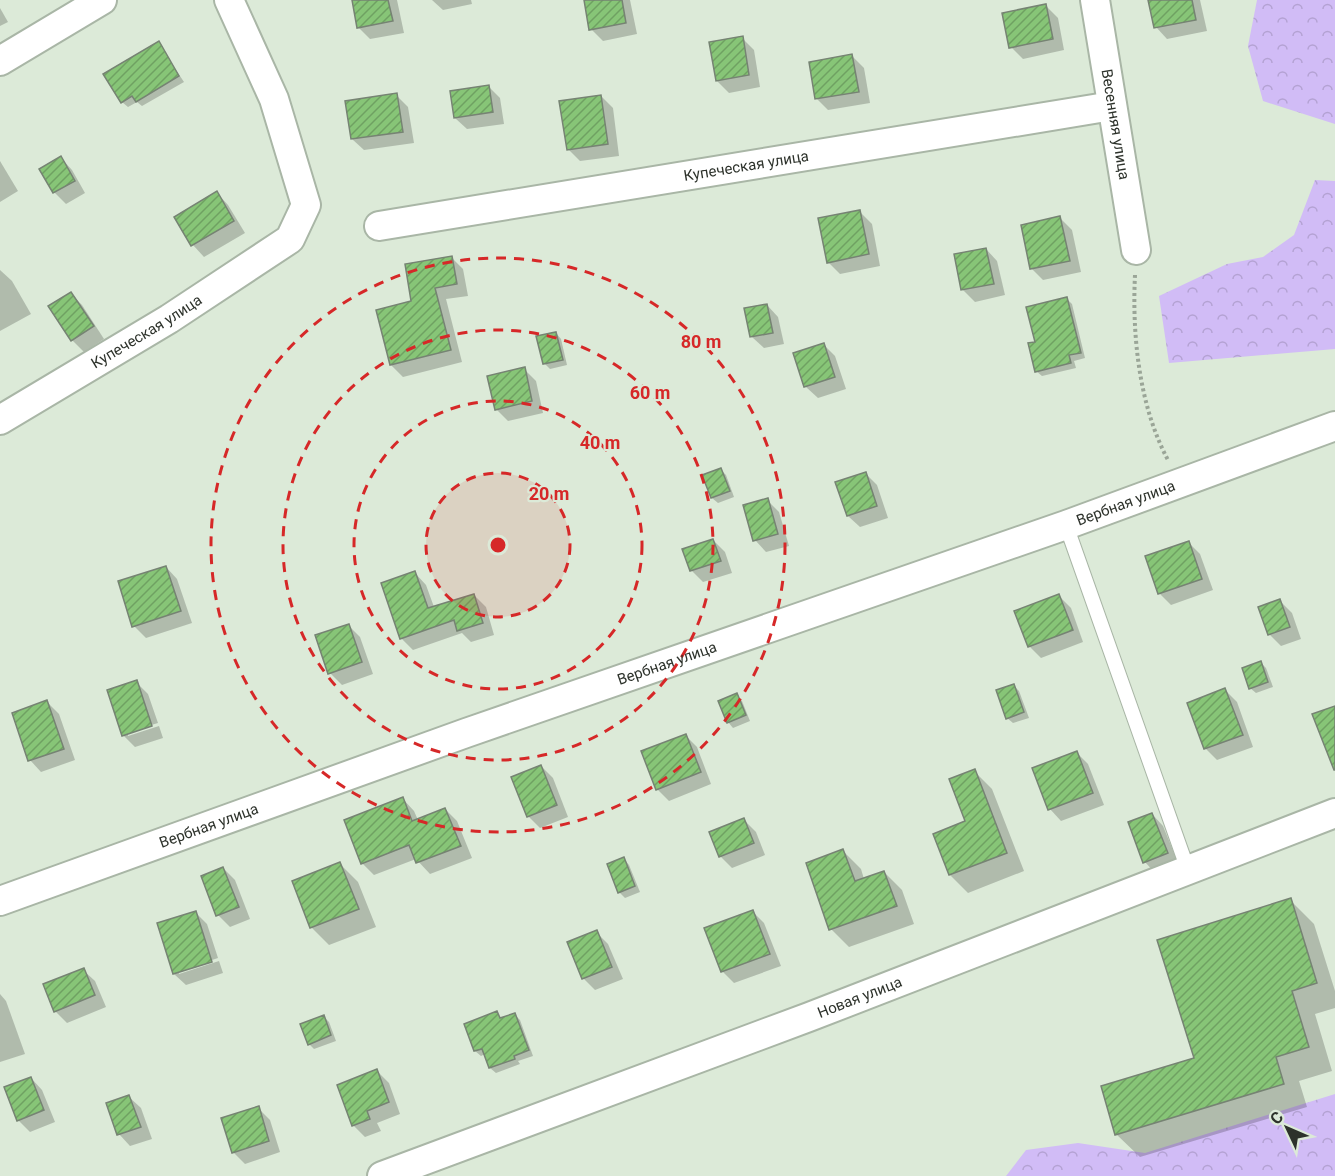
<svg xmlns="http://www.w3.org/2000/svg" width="1335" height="1176" font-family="Roboto,sans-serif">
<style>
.forest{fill:url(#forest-crowns)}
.shadow{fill:#0003}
.building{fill:url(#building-hatch);stroke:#768373;stroke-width:1.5}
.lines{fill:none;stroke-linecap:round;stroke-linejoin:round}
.lane-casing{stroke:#a9b6a6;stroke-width:16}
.street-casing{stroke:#a9b6a6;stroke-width:32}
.path{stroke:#9aa597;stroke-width:4;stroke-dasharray:3 3;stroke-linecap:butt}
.lane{stroke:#fff;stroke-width:14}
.street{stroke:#fff;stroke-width:28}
.ring{fill:none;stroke:#d62828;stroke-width:3;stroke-dasharray:10 8}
.labels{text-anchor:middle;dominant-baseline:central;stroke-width:4.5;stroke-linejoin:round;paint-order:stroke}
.street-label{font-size:15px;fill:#2d322b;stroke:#dcead8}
.centre{fill:#d62828;stroke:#dcead8;stroke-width:3}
.ring-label{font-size:18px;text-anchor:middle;font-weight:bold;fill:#d62828;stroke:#dcead8;stroke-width:4.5;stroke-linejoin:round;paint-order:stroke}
</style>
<defs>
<pattern id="forest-crowns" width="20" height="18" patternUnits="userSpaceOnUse" patternTransform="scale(1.5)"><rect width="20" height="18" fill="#d1bcf6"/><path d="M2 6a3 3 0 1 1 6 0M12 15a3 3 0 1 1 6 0" fill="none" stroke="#b4a2d3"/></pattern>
<pattern id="building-hatch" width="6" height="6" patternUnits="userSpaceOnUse" patternTransform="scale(1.5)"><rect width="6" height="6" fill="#87c577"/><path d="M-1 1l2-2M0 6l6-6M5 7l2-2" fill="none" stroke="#6fa162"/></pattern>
</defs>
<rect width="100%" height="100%" fill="#dcead8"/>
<!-- forest -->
<g class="forest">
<path d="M1257,0H1335V124L1263,101L1248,46Z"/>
<path d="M1315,180L1335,181V349L1169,363L1159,296L1227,264L1263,257L1294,235Z"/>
<path d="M1335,1094V1176H1006L1026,1150L1078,1143L1145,1153Z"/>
</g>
<!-- shadow -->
<g class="shadow">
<path d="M353,0H397L404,33L370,39L358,27Z"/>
<path d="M432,0H471L472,4L443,10Z"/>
<path d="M585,0H630L637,34L603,41L591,29Z"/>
<path d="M1150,0H1200L1207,31L1167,39L1156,27Z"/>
<path d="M1046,6L1058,18L1064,50L1023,59L1011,47Z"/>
<path d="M0,8L8,22L0,26Z"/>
<path d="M742,38L754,50L760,87L729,93L717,81Z"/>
<path d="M158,43L184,82L142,106L137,102L128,107L122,102Z"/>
<path d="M852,56L864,68L870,103L828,110L816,98Z"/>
<path d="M488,86L500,98L504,124L467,129L455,118Z"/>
<path d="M396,95L408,107L414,143L364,150L352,139Z"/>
<path d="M601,96L613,108L619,156L580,161L568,149Z"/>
<path d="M61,158L72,170L85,193L66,204L54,192L41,170Z"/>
<path d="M0,161L18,191L0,202Z"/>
<path d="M217,193L228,205L245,233L204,257L193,245L176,217Z"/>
<path d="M860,212L872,224L880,266L840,274L828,262Z"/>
<path d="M1060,218L1072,230L1081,272L1043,280L1031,268Z"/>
<path d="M986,249L997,261L1005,295L975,302L963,290L956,256Z"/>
<path d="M451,257L463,269L468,296L446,299L462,362L403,377L391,365L413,302Z"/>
<path d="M0,270L12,281L31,314L0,331Z"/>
<path d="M71,294L82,305L104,339L84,352L72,340Z"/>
<path d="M1067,299L1072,304L1085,358L1074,361L1076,368L1042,376L1036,371L1037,343Z"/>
<path d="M767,305L778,317L784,344L764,348L752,337Z"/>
<path d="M556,333L561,339L567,365L550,369L544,363Z"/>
<path d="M823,344L835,356L846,389L818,398L806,387L795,354Z"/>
<path d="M524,369L536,381L543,413L508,421L496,409Z"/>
<path d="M720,469L726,475L734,497L718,503L712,498L704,476Z"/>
<path d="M865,473L877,485L888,518L860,527L848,516Z"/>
<path d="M767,500L779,512L789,546L766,552L755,540Z"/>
<path d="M713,540L725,552L732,573L703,582L691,570Z"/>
<path d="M1188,542L1200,554L1213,590L1171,605L1159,593Z"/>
<path d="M166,567L177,579L192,623L146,638L134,626Z"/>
<path d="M415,573L426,585L434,607L474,595L486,607L494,635L471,642L462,633L413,650L401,638Z"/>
<path d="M1059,596L1071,608L1083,642L1041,658L1029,646Z"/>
<path d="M1280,601L1292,613L1301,639L1281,646L1269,634Z"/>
<path d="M348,625L360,637L373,674L342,685L330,673Z"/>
<path d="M1261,663L1266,668L1273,687L1256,693L1250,688Z"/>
<path d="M136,682L148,694L158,723L128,732V736L159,726L163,738L135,747L123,735Z"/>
<path d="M1014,686L1019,691L1029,718L1013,723L1007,718Z"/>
<path d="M1225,690L1237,702L1253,747L1217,760L1206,749L1189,704Z"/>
<path d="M736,695L742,701L750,721L733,728L728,722Z"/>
<path d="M47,702L59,714L75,760L41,772L30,760Z"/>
<path d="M685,735L697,747L711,784L669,801L657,789Z"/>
<path d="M1076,752L1088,764L1104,805L1061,821L1050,809Z"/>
<path d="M541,766L553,778L568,817L540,828L528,816Z"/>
<path d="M974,771L992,789L1024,871L968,893L950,875L935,834L967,822Z"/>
<path d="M403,799L414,811L418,820L445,809L457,821L472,858L430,874L416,859L374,875L362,863Z"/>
<path d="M1152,814L1163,826L1179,865L1156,874L1145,862Z"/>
<path d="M744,820L756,832L765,855L732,868L720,856Z"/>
<path d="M843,851L861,869L864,879L884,872L902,890L914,924L849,947L831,929Z"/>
<path d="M624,859L629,865L640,892L625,898L619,892Z"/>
<path d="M340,864L358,882L376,927L329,945L311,927Z"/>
<path d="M223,868L235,880L250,919L230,927L218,915Z"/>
<path d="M1290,900L1314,924L1335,991V1008L1315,1014L1332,1071L1299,1081L1307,1107L1140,1157L1116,1134L1196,1059Z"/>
<path d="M195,912L207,924L218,958L179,971V974L219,961L223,973L186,985L174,974L159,924Z"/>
<path d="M753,912L764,923L781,966L734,983L723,972L706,929Z"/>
<path d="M596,932L608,944L623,979L595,990L584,979L569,943Z"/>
<path d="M83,970L95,981L106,1007L67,1023L55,1011Z"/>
<path d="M0,994L6,1001L25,1054L0,1062Z"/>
<path d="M496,1013L503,1019L514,1014L520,1020L533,1056L518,1061L520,1064L496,1073L490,1068L485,1054L481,1056L475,1051Z"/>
<path d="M323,1016L329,1022L336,1041L314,1049L309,1044Z"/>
<path d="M377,1071L389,1083L400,1114L377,1123L381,1131L365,1137L353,1125Z"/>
<path d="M31,1078L42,1090L55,1122L30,1132L18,1120Z"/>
<path d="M129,1097L141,1108L152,1139L130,1146L119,1134Z"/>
<path d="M258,1108L270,1120L280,1152L245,1164L233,1152Z"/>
</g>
<!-- building -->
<g class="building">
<path d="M352,0H388L393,21L357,28Z"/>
<path d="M584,0H622L626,23L589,30Z"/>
<path d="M1148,0H1192L1196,20L1154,28Z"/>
<path d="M1046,4L1053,39L1009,48L1002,13Z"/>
<path d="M743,36L749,75L716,81L709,42Z"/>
<path d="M159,41L179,76L136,102L132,96L121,103L103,74Z"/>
<path d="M852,54L859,92L815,99L809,62Z"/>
<path d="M489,85L493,112L454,118L450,91Z"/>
<path d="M397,93L403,132L351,139L345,101Z"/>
<path d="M601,95L608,144L567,150L559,101Z"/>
<path d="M61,156L75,181L53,193L39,169Z"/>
<path d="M217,191L234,221L191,246L174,217Z"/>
<path d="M860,210L869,254L827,263L818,218Z"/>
<path d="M1060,216L1070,261L1030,269L1021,225Z"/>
<path d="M986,248L994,284L961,290L954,254Z"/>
<path d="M452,256L457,284L435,288L451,350L390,365L376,310L411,301L405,264Z"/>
<path d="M71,292L94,326L71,341L48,306Z"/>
<path d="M1067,297L1081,353L1069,355L1071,363L1035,372L1028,343L1035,342L1026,307Z"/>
<path d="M767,304L773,333L750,337L744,308Z"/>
<path d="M556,332L563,360L543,364L536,336Z"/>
<path d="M824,343L835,377L804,387L793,353Z"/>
<path d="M525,367L532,401L495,410L487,376Z"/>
<path d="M721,468L730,491L711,498L702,475Z"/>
<path d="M866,472L877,506L847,516L835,482Z"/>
<path d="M768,498L778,534L753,541L743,505Z"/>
<path d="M713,539L721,561L690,571L682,549Z"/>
<path d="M1189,541L1202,579L1158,594L1145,556Z"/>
<path d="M166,566L181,611L132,627L118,581Z"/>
<path d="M415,571L428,608L474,594L483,623L457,631L454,620L400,639L381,583Z"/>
<path d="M1059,594L1073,630L1028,647L1014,611Z"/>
<path d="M1280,599L1290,627L1268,635L1258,607Z"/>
<path d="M349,624L362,662L328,674L315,635Z"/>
<path d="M1261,661L1268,682L1249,689L1242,668Z"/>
<path d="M137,680L152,726L122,736L107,690Z"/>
<path d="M1014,684L1024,712L1006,719L996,690Z"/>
<path d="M1225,688L1243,735L1204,749L1187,703Z"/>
<path d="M737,693L746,715L727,723L718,701Z"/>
<path d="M47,700L64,749L28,761L12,713Z"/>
<path d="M1335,706V770H1334L1312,714Z"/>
<path d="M686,734L701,772L656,790L641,751Z"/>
<path d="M1077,751L1093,793L1048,810L1032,768Z"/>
<path d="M541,765L557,805L527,817L511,777Z"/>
<path d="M975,769L1007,853L949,875L933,834L965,821L949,779Z"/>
<path d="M403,797L412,821L445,808L461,846L416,863L409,845L361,864L344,820Z"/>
<path d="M1152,813L1168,853L1143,863L1128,822Z"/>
<path d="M744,818L754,843L719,857L709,832Z"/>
<path d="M843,849L855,881L884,871L897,906L829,930L806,863Z"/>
<path d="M624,857L635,886L618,893L607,864Z"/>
<path d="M340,862L359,909L310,928L292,881Z"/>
<path d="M223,867L239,907L216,916L201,876Z"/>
<path d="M1291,898L1317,983L1292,991L1309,1047L1276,1057L1284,1084L1115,1135L1101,1086L1194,1058L1157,940Z"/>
<path d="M753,910L770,954L721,972L704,928Z"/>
<path d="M196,911L212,962L173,974L157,923Z"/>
<path d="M597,930L612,967L582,979L567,942Z"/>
<path d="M84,968L95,995L54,1012L43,984Z"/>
<path d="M497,1011L500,1018L515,1013L529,1050L514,1056L515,1059L489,1068L482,1049L474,1051L464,1024Z"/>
<path d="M324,1015L331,1035L308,1045L300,1024Z"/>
<path d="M377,1069L389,1102L367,1111L370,1119L352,1126L337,1085Z"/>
<path d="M31,1077L44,1110L17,1121L4,1087Z"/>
<path d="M129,1095L141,1127L117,1135L106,1103Z"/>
<path d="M259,1106L269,1141L232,1153L221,1118Z"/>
</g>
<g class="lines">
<defs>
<path id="lane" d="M1066,525L1188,870"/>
<g id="street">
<path id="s1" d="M1095,0L1136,250"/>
<path d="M0,61L102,0"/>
<path id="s2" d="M379,226L1112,106"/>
<path id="s3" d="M0,420L169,319L290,239L306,205L274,99L229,0"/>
<path id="s4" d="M0,901L466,733L1066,525L1335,426"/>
<path id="s5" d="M382,1176L809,1017L1335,813"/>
</g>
</defs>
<!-- lane casing -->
<use href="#lane" class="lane-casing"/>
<!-- street casing -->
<use href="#street" class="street-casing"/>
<!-- path -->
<path class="path" d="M1135,275C1132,335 1139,406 1168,460"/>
<!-- lane -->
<use href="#lane" class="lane"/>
<!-- street -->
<use href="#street" class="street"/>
</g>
<!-- distance rings -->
<circle cx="498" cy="545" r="72" fill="#d62828" fill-opacity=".12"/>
<g class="ring">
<circle cx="498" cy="545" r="72"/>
<circle cx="498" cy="545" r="144"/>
<circle cx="498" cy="545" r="215"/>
<circle cx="498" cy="545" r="287"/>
</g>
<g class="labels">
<!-- street labels -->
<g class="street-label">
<text stroke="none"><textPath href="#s1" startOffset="126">Весенняя улица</textPath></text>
<text stroke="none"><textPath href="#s2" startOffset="372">Купеческая улица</textPath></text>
<text stroke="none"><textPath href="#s3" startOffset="171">Купеческая улица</textPath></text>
<text stroke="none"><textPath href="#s4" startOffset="1194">Вербная улица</textPath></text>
<text stroke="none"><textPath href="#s4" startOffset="708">Вербная улица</textPath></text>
<text stroke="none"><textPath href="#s4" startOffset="222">Вербная улица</textPath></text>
<text stroke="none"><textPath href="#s5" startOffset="510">Новая улица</textPath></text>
</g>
</g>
<circle cx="498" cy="545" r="9" class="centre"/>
<g class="ring-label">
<text x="701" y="348">80 m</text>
<text x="650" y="399">60 m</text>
<text x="600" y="449">40 m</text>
<text x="549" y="500">20 m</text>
</g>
<!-- north arrow -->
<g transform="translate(1287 1128) rotate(314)" stroke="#dcead8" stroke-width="4.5" paint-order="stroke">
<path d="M0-4.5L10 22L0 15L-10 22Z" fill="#2d322b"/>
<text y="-9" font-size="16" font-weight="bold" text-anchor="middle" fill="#2d322b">С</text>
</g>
</svg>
